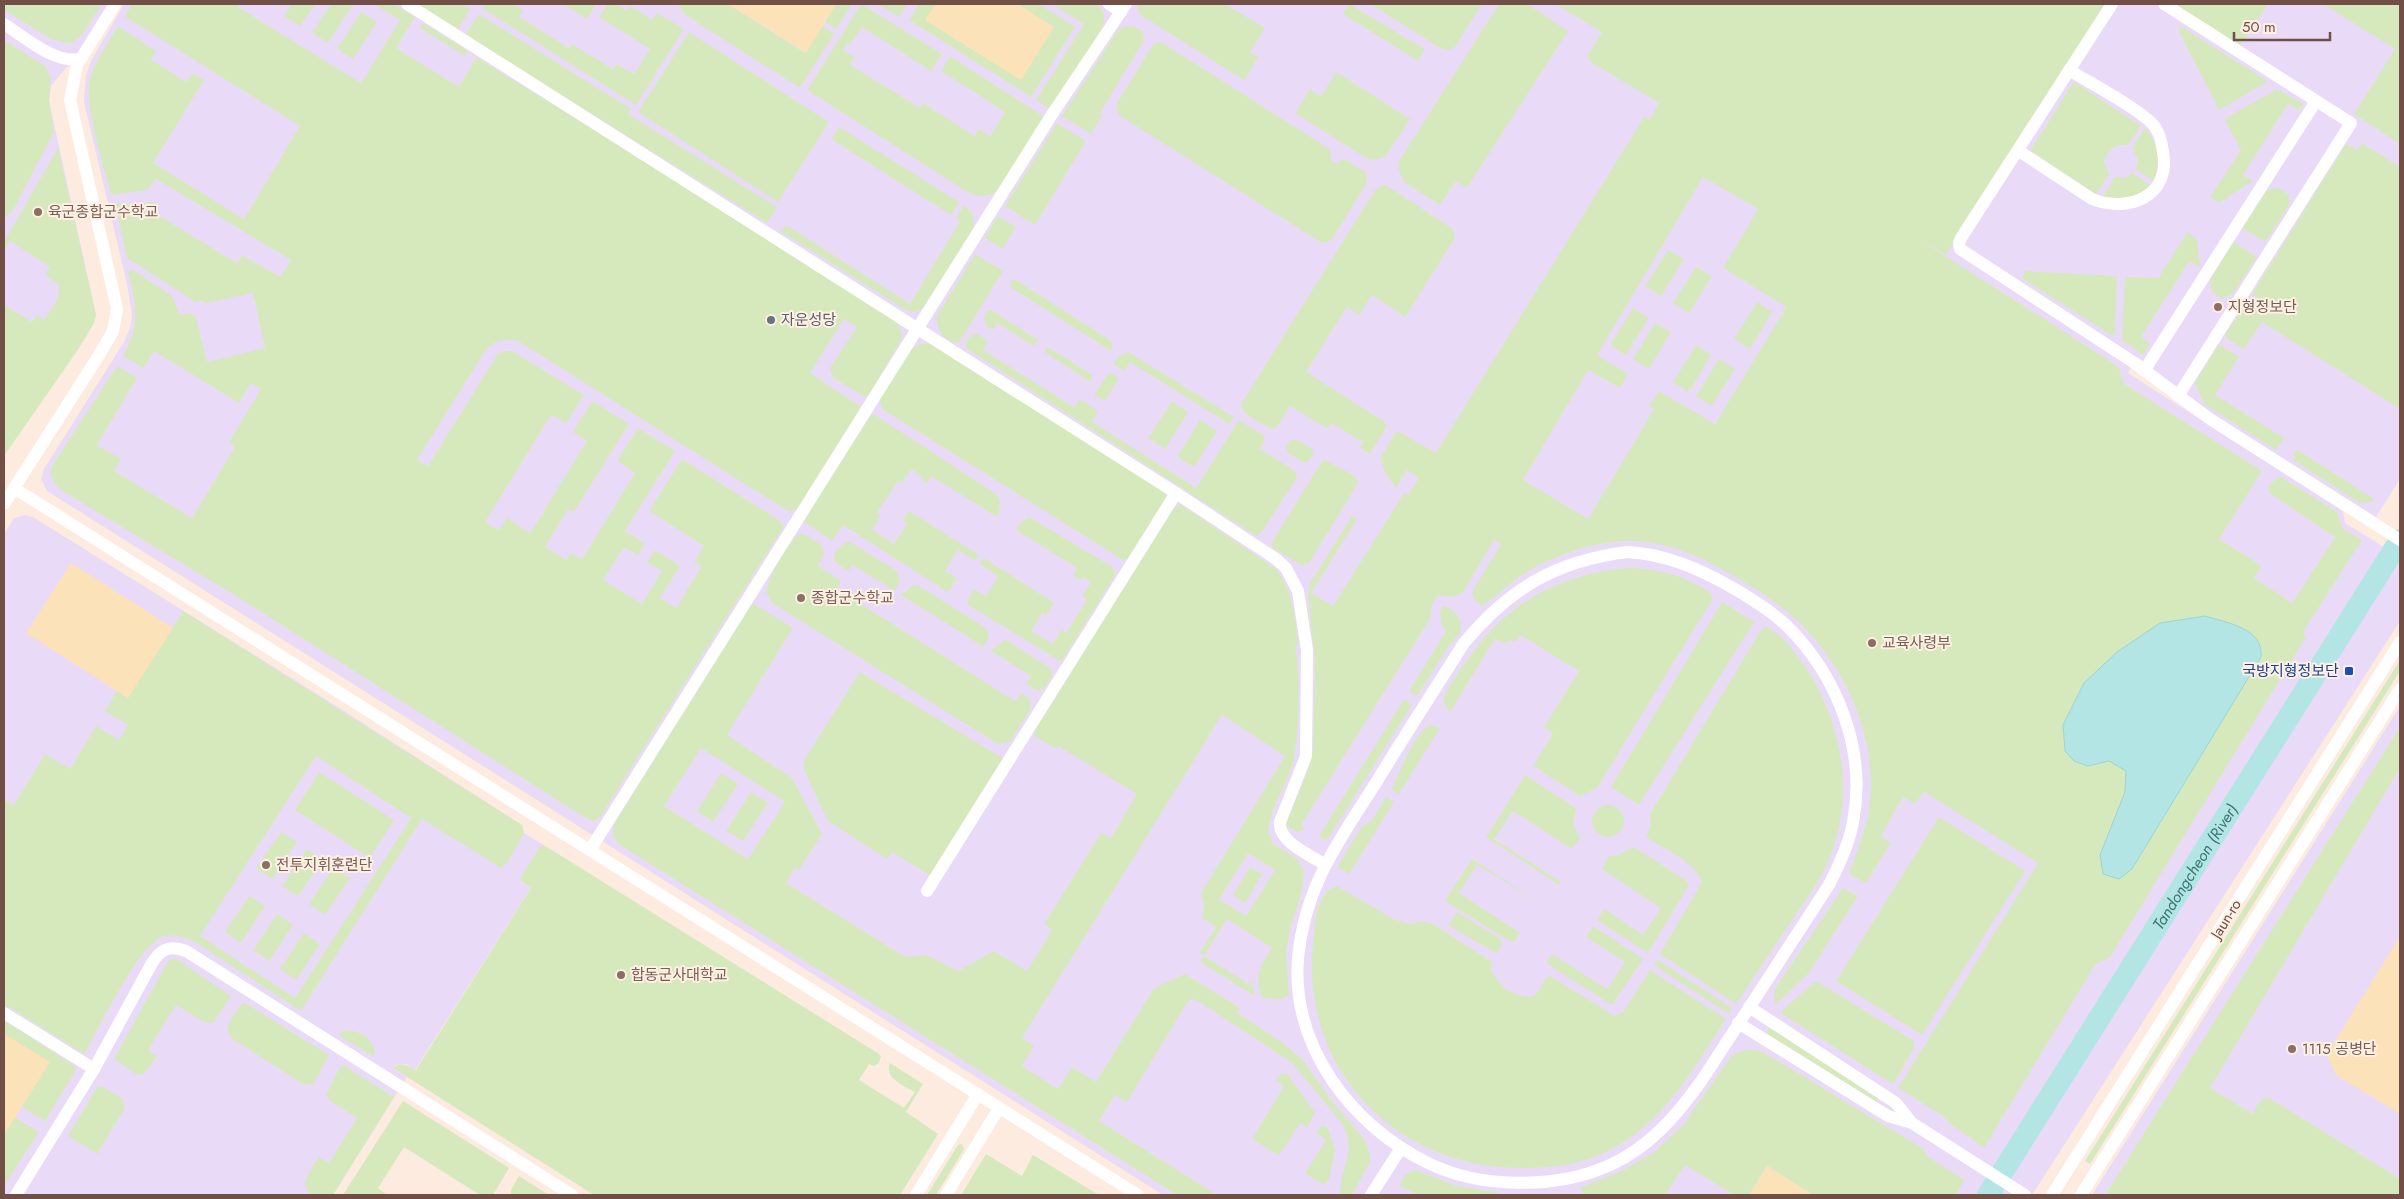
<svg xmlns="http://www.w3.org/2000/svg" width="2404" height="1199" font-family="Jost,'Noto Sans KR',sans-serif">
<style>
.education{fill:#e9dbf8}
.green{fill:#d6e9bd;fill-rule:evenodd}
.sand{fill:#fce2b8}
.water{fill:#b3e5e4;stroke:#99d6d6}
.lines{fill:none;stroke-linecap:round;stroke-linejoin:round}
.river{stroke:#b3e5e4;stroke-width:22}
.minor{stroke:#fff;stroke-width:12}
.education-dot{fill:#8d6e63;stroke:#fff0e4;stroke-width:2}
.worship-dot{fill:#6b7280;stroke:#fff0e4;stroke-width:2}
.transit-dot{fill:#1a4fb4;stroke:#fff0e4;stroke-width:2}
.labels{text-anchor:middle;dominant-baseline:central;stroke-width:4;stroke-linejoin:round;paint-order:stroke}
.education-label{font-size:15px;fill:#785e54;stroke:#fff0e4;text-anchor:start}
.worship-label{font-size:15px;fill:#5b616d;stroke:#fff0e4;text-anchor:start}
.transit-label{font-size:15px;fill:#164399;stroke:#fff0e4;text-anchor:end}
.street-label{font-size:15px;fill:#714f47;stroke:#fff0e4}
.water-label{font-size:16px;font-style:italic;fill:#3b7878;stroke:#fff0e4}
</style>
<rect width="100%" height="100%" fill="#fcebde"/>
<!-- education -->
<g class="education">
<path d="M4,4H110L79,52L51,86L49,101L96,315L94,323L77,351L4,305Z"/>
<path d="M124,4H2400V479L2376,517L2210,413L2138,357L2128,373L2343,511L2345,523L2400,557V621L2032,1195H1163L47,491L41,479L44,469L124,342L130,328L132,315L127,284L84,102L86,75L91,61Z"/>
<path d="M25,515L33,517L344,711L522,825L524,833L547,847L543,846L519,880L531,888L415,1070L406,1064L396,1065L393,1068L407,1077L333,1195H4V534L14,518Z"/>
<path d="M2400,706V1195H2092L2257,933Z"/>
</g>
<!-- green -->
<g class="green">
<path d="M4,4H102L81,36L70,44L51,39L4,10Z"/>
<path d="M132,4H240L238,7L361,83L400,20L374,4H393L415,17L396,48L459,87L476,57L728,213L895,321C900,328 903,332 901,340L869,395L865,397L832,377L830,368L857,327L844,319L810,373L861,407L797,510L788,511L518,341C505,338 497,340 487,348L417,460L428,466L497,355L504,351H512L584,395L566,423L551,415L485,522L499,530L507,518L530,533L587,441L573,432L592,401L629,424L574,512L568,509L545,547L566,560L571,553L582,559L635,473L617,461L638,428L675,451L625,531L645,544L638,555L624,547L603,580L642,604L662,571L647,562L655,550L680,566L660,598L676,608L701,567L694,562L704,546L649,511L682,459L777,519L784,526L600,817L593,821L587,819L231,593L64,492C55,485 48,478 52,466L117,366L137,378L97,445L121,459L114,471L192,518L235,447L229,442L261,389L251,383L239,403L154,351L144,368L123,356C141,323 136,306 128,272L132,269L172,296L180,315L191,313L196,317L207,362L265,348L253,293L205,303L200,300L197,303L127,258L115,204L153,202L156,203L151,211L237,263L242,255L280,277L291,260L156,179L147,190L111,195C104,166 83,105 90,78C96,59 108,43 118,26L156,51L151,60L187,82L192,73L204,80L153,163L244,219L300,126L127,18L125,16Z"/>
<path d="M292,4H315L300,26L284,16Z"/>
<path d="M331,4H348L352,6L328,43L312,33Z"/>
<path d="M417,4H461L470,10L458,29Z"/>
<path d="M485,4H512L523,10L519,17L569,48L572,44L613,69L616,64L634,74L650,49L599,17L608,4H615L627,11L631,6L652,20L657,13L684,29L636,105L482,8Z"/>
<path d="M563,4H596L587,19Z"/>
<path d="M678,4H728L805,53L822,26L834,34L800,88L685,15Z"/>
<path d="M836,4H852L836,29L825,22Z"/>
<path d="M861,4L942,54L931,71L862,27L850,45L847,43L843,50L854,57L850,65L920,108L923,103L975,136L979,129L990,136L1005,112L941,71L950,56L1046,118L999,190C990,197 981,198 969,193L807,90Z"/>
<path d="M878,4H907L899,17Z"/>
<path d="M919,4H936L926,20L1054,27L1017,4H1039L1075,27L1031,97L909,20Z"/>
<path d="M1052,4H1096C1105,9 1105,18 1103,27L1051,110L1036,100L1084,24Z"/>
<path d="M1137,4H1225L1265,28L1250,52L1258,57L1244,80L1142,16L1138,12Z"/>
<path d="M1349,4L1425,49L1418,61L1343,14Z"/>
<path d="M1370,4H1482L1455,47L1449,50L1442,49Z"/>
<path d="M1499,4H1527L1568,31L1467,188L1456,181L1440,205L1405,183C1400,176 1397,169 1399,161Z"/>
<path d="M1555,4H2105L1946,255L1917,238L2113,363L2119,368L2123,383L2262,471L2219,539L2262,566L2254,578L2292,603L2335,537L2269,493L2268,487L2279,476L2337,512L2342,528L2362,540L2303,632L2306,637L2110,957L2095,965L1984,1148L1948,1122L1943,1116L1898,1088L2038,863L1924,792L1915,804L1903,797L1881,836L1891,843L1866,883L1849,874C1856,855 1863,836 1868,816C1881,748 1850,674 1803,626C1782,605 1758,590 1732,575C1700,556 1660,538 1622,541C1585,544 1546,558 1516,579C1505,587 1495,598 1483,605C1475,603 1472,599 1473,590L1501,544L1494,540L1463,592C1446,606 1434,579 1430,619L1301,825L1306,829L1297,832L1287,826V820L1303,783L1313,752L1315,662L1308,595L1310,583L1352,516L1357,519L1311,593L1333,606L1404,493L1408,495L1419,478L1407,470L1396,488L1385,473L1380,458L1395,433L1399,432L1436,453L1644,117L1649,120L1659,103L1589,61L1588,55L1602,32ZM1703,177L1758,209L1723,268L1786,307L1715,424L1659,391L1649,406L1654,409L1588,519L1523,480L1588,370L1620,388L1628,374L1597,355ZM2261,657L2132,869L2119,879L2100,855L2125,792L2126,771L2109,761L2088,766Z"/>
<path d="M2174,4H2268L2240,46Z"/>
<path d="M2323,4H2400V144L2354,114L2395,49Z"/>
<path d="M361,12L377,22L353,59L337,49Z"/>
<path d="M479,14L631,109L628,114L777,207L767,223L465,35Z"/>
<path d="M423,23L468,51L465,56L420,28Z"/>
<path d="M1126,26L1138,28L1143,32L1144,40L1100,113L1102,115L1091,134L1062,116L1119,29Z"/>
<path d="M2180,26L2266,80L2267,82L2219,110L2178,30Z"/>
<path d="M689,32L829,122L778,202L638,112Z"/>
<path d="M4,40L45,66L51,78L49,101L54,132L12,212L5,217Z"/>
<path d="M1161,42L1328,148L1331,152L1329,158L1338,164L1341,160H1345L1366,172V184L1332,240L1322,243L1120,116L1117,111V103L1154,43Z"/>
<path d="M1336,72L1410,119L1385,157L1372,160L1366,158L1295,113L1310,89L1321,96Z"/>
<path d="M2074,82L2141,126L2128,145C2116,143 2107,150 2104,162L2109,174L2096,194L2030,151Z"/>
<path d="M2277,89L2303,104L2299,110L2288,104L2243,175L2253,181L2219,203L2210,197L2241,150L2224,119Z"/>
<path d="M1057,123L1086,141L1035,225L1005,206Z"/>
<path d="M839,127L959,202L951,215L831,139Z"/>
<path d="M2145,128C2160,143 2160,163 2154,181L2136,169L2138,160L2132,148Z"/>
<path d="M2362,143L2400,167V409L2262,322L2244,349L2226,338L2225,335L2245,305L2257,311L2264,302L2252,294L2346,144L2357,150Z"/>
<path d="M58,148L96,315L94,323L77,351L4,456V305L32,322L37,315L44,320C51,309 62,298 58,284L45,275L50,267L10,241L5,248L4,242Z"/>
<path d="M2132,173L2150,185C2137,200 2120,199 2103,197L2115,177L2125,178Z"/>
<path d="M1383,185L1389,187L1453,229L1455,238L1405,317L1372,295L1359,315L1347,307L1306,372L1385,422L1386,428L1370,454L1360,448L1363,442L1331,423L1328,429L1290,406L1277,427L1271,429C1262,423 1242,416 1241,404L1375,190Z"/>
<path d="M2278,188L2289,195V205L2265,242L2242,228L2266,192L2269,189Z"/>
<path d="M964,205L972,213L974,227L924,307L916,312L906,310L780,231L786,226L791,228L910,304L960,221L956,218Z"/>
<path d="M998,216L1016,227L1003,249L985,238Z"/>
<path d="M2188,232L2197,239L2200,267L2189,261L2141,337L2150,344L2143,355L2122,340L2125,277L2158,278Z"/>
<path d="M2233,242L2257,257L2233,293L2222,299L2212,292L2210,280Z"/>
<path d="M1668,250L1684,259L1661,296L1645,286Z"/>
<path d="M975,254L1003,271L960,341L954,343C942,338 936,329 937,316Z"/>
<path d="M1696,267L1712,276L1689,313L1673,303Z"/>
<path d="M2025,271L2117,276L2115,335H2111L2022,278Z"/>
<path d="M1012,280H1016L1110,340L1113,345L1111,351L1010,287Z"/>
<path d="M1757,302L1772,312L1750,349L1734,339Z"/>
<path d="M1633,308L1649,318L1626,355L1610,345Z"/>
<path d="M991,310L1038,340L1034,346L997,323L993,330L986,326L984,318L987,311Z"/>
<path d="M1655,323L1671,332L1649,369L1633,359Z"/>
<path d="M973,334H978L988,341L983,350L1074,407L1080,399L1098,411L1092,422L1196,488L1239,420L1263,435L1265,438L1260,449L1295,471L1297,478L1261,533L1256,536L966,348V341Z"/>
<path d="M928,343L935,345L1164,491L1166,497L1129,558L1123,560L882,409L880,399L910,351L918,345Z"/>
<path d="M2219,344L2239,357L2215,395L2284,438L2276,450L2204,404L2195,383Z"/>
<path d="M1696,345L1711,355L1689,392L1673,382Z"/>
<path d="M1048,347L1092,375V380L1089,381L1046,353L1045,349Z"/>
<path d="M1128,352L1234,417L1229,424L1130,362L1124,371L1113,364L1119,356Z"/>
<path d="M1719,359L1735,369L1712,406L1696,396Z"/>
<path d="M1109,372L1119,378L1105,401L1094,395Z"/>
<path d="M1172,401L1188,412L1165,449L1148,438Z"/>
<path d="M871,415H875L996,494C1001,501 1001,510 997,517L931,476L927,483L912,469L902,483L898,481L877,513L880,516L872,530L894,544L907,524L903,520L909,511L979,555L975,561L958,550L945,571L957,578L950,590L946,591L843,525L832,541L803,521Z"/>
<path d="M1200,420L1217,431L1194,467L1177,457Z"/>
<path d="M1292,440H1297L1312,449L1313,455L1308,462H1303L1288,453L1286,446Z"/>
<path d="M2296,449L2374,499L2373,502L2360,503L2293,460Z"/>
<path d="M1325,460L1355,476L1358,483L1309,563L1301,565L1273,548L1272,542L1322,461Z"/>
<path d="M1180,504L1276,569C1293,591 1295,617 1298,644L1295,647C1301,667 1299,742 1293,763C1286,785 1270,809 1268,832L1272,843L1296,858L1304,871L1302,891L1291,925L1286,952L1289,995L1281,999L1262,998C1254,974 1260,967 1272,948L1227,919L1204,956L1249,984L1251,981L1255,996L1200,962L1204,956L1200,953L1216,927L1202,918L1204,906L1201,893L1285,756L1222,715L1022,1038L1034,1046L1022,1066L1058,1089L1072,1067L1096,1082L1154,988L1185,974L1240,1008L1237,1013L1283,1043L1302,1059L1335,1105L1365,1140L1370,1154V1162L1352,1195H1341L1340,1193C1341,1164 1358,1152 1341,1122L1292,1063L1198,1001L1192,999L1186,1004L1127,1102L1115,1095L1099,1121L1217,1195H1177L620,845L613,837L614,824L752,603L793,628L727,735L792,778L822,834L799,870L795,867L786,883L902,955L908,957L927,955L958,971L994,951L1027,971L1052,930L1044,924L1101,833L1111,838L1137,794L1058,746L1056,749L1035,736L1034,732L1173,509ZM701,748L785,802L748,859L664,806ZM1248,853L1275,870L1246,916L1219,899Z"/>
<path d="M1029,517L1111,566L1116,574L1063,659L1060,661L968,605L967,601L974,589L986,596L998,576L980,564L984,558L1054,603L1046,615L1042,613L1031,631L1053,644L1061,630L1066,633L1087,600L1082,596L1091,582L1083,577L1081,580L1073,575L1077,568L1016,530L1021,522Z"/>
<path d="M801,534L806,535L822,546L824,555L818,566L841,581L837,589L1015,701L1021,693L1029,698L1031,708L1010,742L998,744L772,603L766,592C769,578 788,538 801,534Z"/>
<path d="M845,542H850L897,571L900,580L895,591L852,565L848,571L834,561L835,552Z"/>
<path d="M1626,568C1660,568 1682,575 1711,593L1712,600L1597,788L1580,796L1533,766L1553,733L1544,727L1579,671L1520,635L1516,641H1507L1504,644L1495,639L1450,712L1443,702C1446,688 1458,674 1466,662C1505,604 1556,575 1626,568Z"/>
<path d="M913,585L919,586L986,628L989,635L984,647L901,595Z"/>
<path d="M1722,602L1754,622L1639,805L1611,787Z"/>
<path d="M1445,606C1457,611 1463,620 1460,633L1448,647L1417,696L1409,691L1447,630L1442,627L1440,613L1442,607Z"/>
<path d="M183,611L522,825L524,833L508,862L501,868L422,819L301,1011L195,942C185,938 173,933 162,937C138,946 99,1029 84,1054L4,1004V800L14,805L45,754L70,769L96,726L119,740L128,725L105,711L117,691L128,698ZM316,756L411,818L295,998L200,936Z"/>
<path d="M1765,627C1782,631 1807,667 1815,682C1845,738 1854,805 1827,864C1818,884 1805,901 1793,919C1774,947 1755,976 1736,1004L1660,954L1702,882C1694,861 1664,849 1646,837L1651,824L1650,814L1761,630Z"/>
<path d="M1004,640L1008,641L1051,669L1052,677L1043,689L1036,690L1026,684L1031,676L991,651Z"/>
<path d="M2400,660V671L2090,1164L2085,1161Z"/>
<path d="M860,672L1004,759L931,876L892,852L887,859L828,821L804,770V760Z"/>
<path d="M1404,699L1412,705L1329,837L1326,840L1319,836Z"/>
<path d="M1431,725L1440,728L1399,794L1391,789C1400,774 1414,730 1431,725Z"/>
<path d="M2400,727V768L2210,1088L2253,1114L2257,1105L2264,1098L2271,1099L2400,1179V1195H2105Z"/>
<path d="M319,772L394,820L370,858L295,810Z"/>
<path d="M721,773L738,784L713,822L697,811Z"/>
<path d="M1525,775L1576,808L1573,824L1580,838L1572,849L1513,811L1494,839L1561,882L1559,885L1486,837Z"/>
<path d="M751,792L768,803L743,841L726,831Z"/>
<path d="M1386,797L1394,802L1349,874L1337,867L1362,826L1372,820Z"/>
<circle cx="1608" cy="821" r="16"/>
<path d="M1939,817L2025,871L1922,1035L1836,981Z"/>
<path d="M281,832L297,842L272,879L256,868Z"/>
<path d="M543,846L547,847L879,1054L881,1056L879,1063L874,1066L869,1064L859,1080L904,1108L915,1092C905,1086 883,1078 890,1063L923,1084L906,1112L938,1134L900,1195H594L393,1068C401,1061 408,1066 416,1070L531,888L519,880L539,848Z"/>
<path d="M1634,847L1684,879L1689,885L1648,953L1597,920L1604,909L1643,935L1661,908L1602,869L1609,856L1618,855Z"/>
<path d="M307,849L323,860L298,896L282,886Z"/>
<path d="M1472,859L1545,906L1477,865L1459,893L1520,933L1513,943L1445,901Z"/>
<path d="M334,867L350,878L325,915L309,904Z"/>
<path d="M1250,867L1262,874L1245,903L1233,895Z"/>
<path d="M1337,886L1395,920L1411,924L1422,921L1433,924L1492,962L1491,971C1495,976 1499,983 1503,987C1510,992 1529,1001 1536,994C1542,989 1542,979 1550,976L1615,1016L1623,1012L1650,970L1726,1019C1694,1068 1664,1123 1610,1150C1582,1164 1556,1168 1526,1168C1395,1171 1295,1065 1314,934C1316,916 1318,892 1337,886Z"/>
<path d="M1843,888L1858,896L1808,974L1775,1005L1774,993L1776,987Z"/>
<path d="M249,896L265,906L241,943L225,932Z"/>
<path d="M1457,912L1500,939L1502,943L1497,954L1448,925Z"/>
<path d="M277,914L293,925L269,961L253,950Z"/>
<path d="M1593,926L1643,959L1613,1004H1610L1546,963L1552,954L1607,989L1625,962L1586,937Z"/>
<path d="M304,933L320,944L296,980L280,969Z"/>
<path d="M175,958L231,996L213,1023L204,1022L176,1005L148,1050L157,1056L144,1074L137,1075L114,1059L168,961Z"/>
<path d="M1658,960L1732,1008L1729,1014L1654,965Z"/>
<path d="M1816,981L1914,1041V1048L1895,1082L1891,1083L1782,1014V1010Z"/>
<path d="M242,1003H245L329,1055L314,1084H303L231,1038C222,1026 235,1014 242,1003Z"/>
<path d="M4,1020L76,1067V1070L45,1121L22,1107L49,1062L4,1034Z"/>
<path d="M1770,1027L1879,1098L1876,1102L1766,1034Z"/>
<path d="M345,1030C360,1030 378,1041 374,1057L338,1035Z"/>
<path d="M1749,1049L1763,1052L1922,1148L1928,1157L1965,1180L1955,1195H1813L1767,1166L1749,1195H1734L1685,1165L1665,1195H1583L1581,1187L1622,1171L1653,1153L1683,1125L1732,1055Z"/>
<path d="M343,1065L394,1097L333,1195H312C297,1184 312,1169 319,1157L329,1163L357,1118L330,1101L326,1095L340,1067Z"/>
<path d="M1282,1073L1288,1075L1315,1113L1307,1128L1300,1123L1279,1156L1252,1139L1284,1086L1275,1080Z"/>
<path d="M98,1086L103,1087L123,1099L125,1108L97,1154L68,1136Z"/>
<path d="M403,1101L509,1168L493,1195H480L404,1147L378,1188L386,1194L385,1195H343Z"/>
<path d="M14,1117L39,1132L6,1183H4V1135Z"/>
<path d="M1322,1125L1328,1128L1335,1150L1329,1179L1324,1185L1305,1173L1326,1140L1316,1133Z"/>
<path d="M962,1144L964,1149L936,1195H927L958,1145Z"/>
<path d="M986,1154L1022,1176L1033,1155L1099,1195H961Z"/>
<path d="M1415,1170L1457,1186L1510,1195H1418L1399,1185L1405,1175Z"/>
<path d="M519,1176L549,1195H511V1190Z"/>
</g>
<!-- sand -->
<g class="sand">
<path d="M728,4H836L806,53Z"/>
<path d="M936,4H1017L1054,27L1021,80L925,20Z"/>
<path d="M71,563L173,628L128,698L26,633Z"/>
<path d="M2400,936V1114L2336,1075L2328,1057L2332,1046Z"/>
<path d="M4,1034L50,1062L4,1135Z"/>
<path d="M1767,1166L1813,1195H1749Z"/>
</g>
<!-- water -->
<path class="water" d="M2205,616C2227,623 2264,628 2261,657L2132,869L2119,879L2103,874L2100,855L2125,792L2126,771L2109,761L2088,766L2074,761L2065,751L2063,725L2084,683L2117,652L2160,623Z"/>
<g class="lines">
<!-- river -->
<path class="river" id="s1" d="M1988,1195L2400,540"/>
<!-- minor -->
<g class="minor">
<path d="M407,4L1176,493L1276,559L1286,568L1298,591L1307,650L1306,756L1280,822C1278,842 1310,855 1324,864"/>
<path d="M1109,4L1121,12"/>
<path d="M2112,4L1961,238L1959,243L1960,249L2133,362L2210,419L2400,540"/>
<path d="M2164,4L2351,123L2178,396"/>
<path d="M4,24C26,38 53,63 80,59"/>
<path d="M2019,151L2092,199C2128,213 2171,197 2163,152C2162,144 2160,134 2155,127C2142,110 2090,83 2069,70"/>
<path d="M2144,371L2316,101"/>
<path d="M14,488L1138,1195"/>
<path d="M4,504L101,352L113,331L117,309L70,100L77,65L115,4"/>
<path d="M1627,552C1666,554 1700,569 1733,588C1752,599 1770,610 1786,625C1837,675 1867,750 1853,822C1849,844 1839,865 1829,885L1702,1080C1677,1115 1650,1147 1610,1165C1558,1189 1480,1189 1428,1163C1352,1126 1291,1047 1298,958C1305,885 1339,841 1377,781C1405,735 1435,689 1464,643C1510,588 1556,561 1627,552Z"/>
<path d="M590,850L1051,116L1126,4"/>
<path d="M927,891L1176,493"/>
<path d="M1749,1007L1896,1103L1912,1123"/>
<path d="M4,1013L94,1069"/>
<path d="M1738,1023L1888,1116L1912,1123L2025,1195"/>
<path d="M16,1195L94,1069L152,963C161,949 169,945 186,951L572,1195"/>
<path d="M916,1195L978,1094"/>
<path d="M946,1195L999,1108"/>
<path d="M1371,1195L1401,1148"/>
<path d="M2052,1195L2400,642"/>
<path d="M2081,1195L2400,689"/>
</g>
</g>
<!-- markers -->
<g class="education-dot">
<circle cx="38" cy="212" r="5"/>
<circle cx="2218" cy="307" r="5"/>
<circle cx="801" cy="598" r="5"/>
<circle cx="1872" cy="643" r="5"/>
<circle cx="266" cy="865" r="5"/>
<circle cx="621" cy="975" r="5"/>
<circle cx="2292" cy="1049" r="5"/>
</g>
<circle class="worship-dot" cx="771" cy="320" r="5"/>
<rect class="transit-dot" x="2344" y="666" width="10" height="10" rx="2.5"/>
<g class="labels">
<!-- education labels -->
<g class="education-label">
<text x="48" y="212">육군종합군수학교</text>
<text x="2228" y="307">지형정보단</text>
<text x="811" y="598">종합군수학교</text>
<text x="1882" y="643">교육사령부</text>
<text x="276" y="865">전투지휘훈련단</text>
<text x="631" y="975">합동군사대학교</text>
<text x="2302" y="1049">1115 공병단</text>
</g>
<!-- worship labels -->
<g class="worship-label">
<text x="781" y="320">자운성당</text>
</g>
<!-- transit labels -->
<g class="transit-label">
<text x="2339" y="671">국방지형정보단</text>
</g>
<!-- street labels -->
<g class="street-label">
<text transform="translate(2226 919) rotate(-58)">Jaun-ro</text>
</g>
<!-- water labels -->
<g class="water-label">
<text stroke="none"><textPath href="#s1" startOffset="388">Tandongcheon (River)</textPath></text>
</g>
</g>
<!-- border -->
<rect width="2404" height="1199" fill="none" stroke="#714f47" stroke-width="10"/>
<!-- scale -->
<path d="M2234 32v8h96v-8" fill="none" stroke="#714f47" stroke-width="2.5"/>
<text x="2242" y="32" font-size="15" fill="#714f47" stroke="#fff0e4" stroke-width="4" paint-order="stroke">50 m</text>
</svg>
